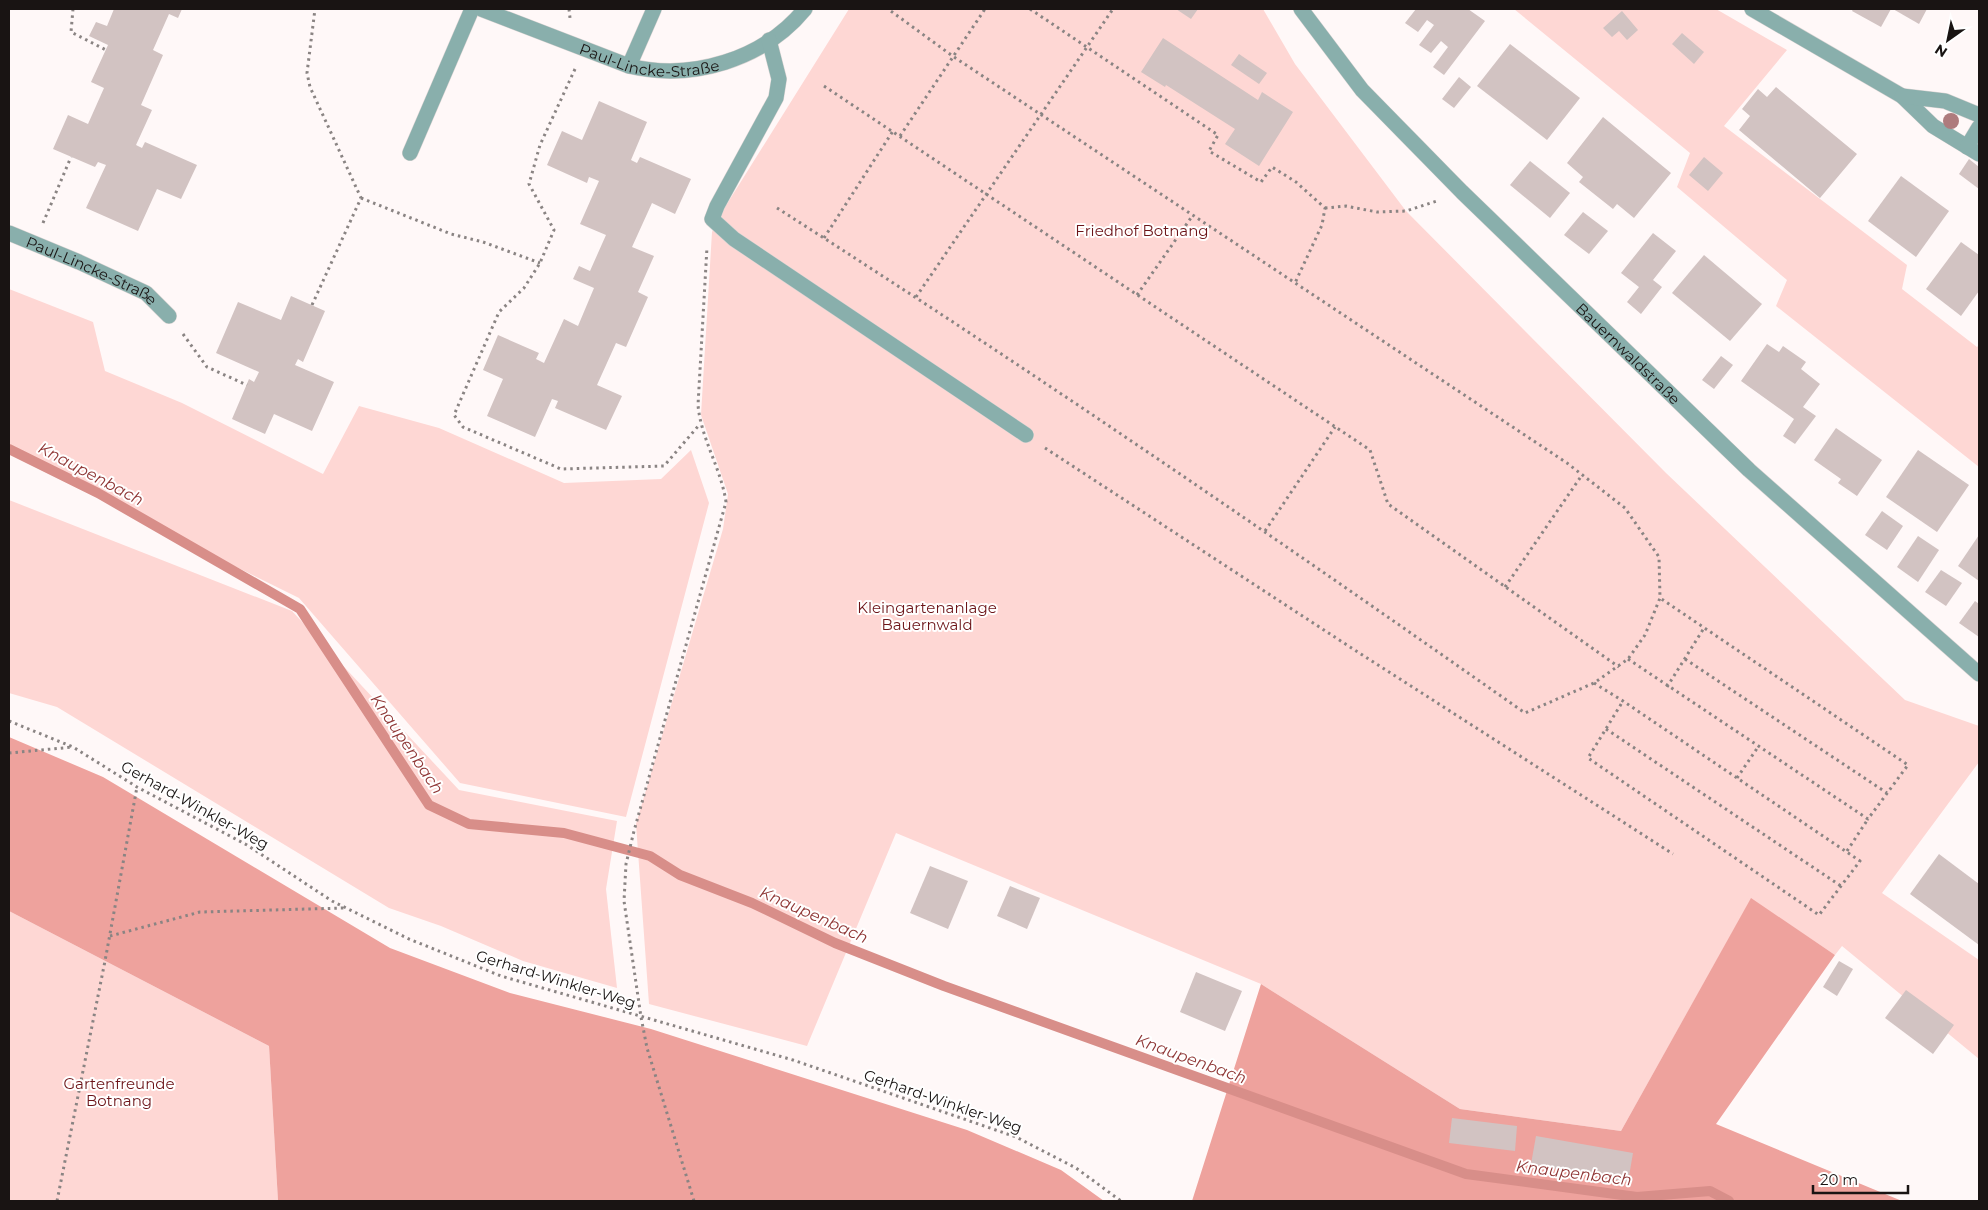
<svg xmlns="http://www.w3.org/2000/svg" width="1988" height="1210" font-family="Montserrat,sans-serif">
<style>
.green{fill:#fed7d4}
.forest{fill:#eea29d}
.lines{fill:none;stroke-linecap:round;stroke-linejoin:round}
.stream{stroke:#d88e89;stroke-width:10}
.building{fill:#d2c3c2}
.minor-casing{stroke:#dad4d3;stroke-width:16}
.path{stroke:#8a8483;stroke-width:3;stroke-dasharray:2.5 4;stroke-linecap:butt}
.minor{stroke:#89afac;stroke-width:15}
.tree{fill:#ae7b7d}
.labels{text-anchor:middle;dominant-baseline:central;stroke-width:4;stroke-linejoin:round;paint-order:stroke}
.street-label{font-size:15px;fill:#191413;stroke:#fff}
.park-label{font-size:15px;fill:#6c1418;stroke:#fff}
.water-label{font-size:16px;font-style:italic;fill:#8f3635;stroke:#fff}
</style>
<rect width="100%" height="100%" fill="#fff8f8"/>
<!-- green -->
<g class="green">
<path d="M849,9H1263L1295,64L1406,211L1666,473L1905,700L1979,726V762L1882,893L1979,960V1059L1842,946L1835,955L1751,899L1621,1131L1460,1109L1261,984L896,833L807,1046L649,1004L636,824L723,529L728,494L701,415L712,232L720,215Z"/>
<path d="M1514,9H1716L1787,50L1724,126L1907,265L1902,289L1977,347L1979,345V467L1776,306L1787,280L1677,187L1690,153Z"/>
<path d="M9,289L93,322L105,371L182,403L323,474L359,406L439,428L564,483L661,479L691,450L709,503L626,817L460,783L299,598L9,454Z"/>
<path d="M9,500L292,611L459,790L617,821L606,889L617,988L523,961L441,926L389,908L57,707L9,693Z"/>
<path d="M9,911L269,1046L278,1201H9Z"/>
</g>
<!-- forest -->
<g class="forest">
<path d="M9,737L103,777L390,948L510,993L651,1029L967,1130L1061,1170L1104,1201H278L269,1046L9,911Z"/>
<path d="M1751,898L1835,955L1716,1124L1902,1201H1192L1261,984L1460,1109L1621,1131Z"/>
</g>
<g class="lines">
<!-- stream -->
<path class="stream" d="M9,449L98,493L300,609L429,805L469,824L564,833L650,856L680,875L752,903L835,943L944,986L1466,1174L1637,1197L1710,1191L1729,1201"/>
</g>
<!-- building -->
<g class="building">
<path d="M114,9H182L178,18L169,14L153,50L163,55L141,105L152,110L136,145L142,148L145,142L197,165L181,199L157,189L138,231L86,208L106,165L98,162L95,167L53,149L68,115L88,124L104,88L91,82L108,45L89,36L96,22L107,26Z"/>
<path d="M1176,9H1198L1191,19Z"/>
<path d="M1416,9H1468L1485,21L1444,75L1433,67L1448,47L1441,41L1431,53L1419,45L1434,25L1427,20L1418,32L1405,23Z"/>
<path d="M1853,9H1891L1881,27L1852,11Z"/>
<path d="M1893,9H1927L1919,24Z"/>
<path d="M1622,11L1638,30L1627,40L1619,31L1612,37L1603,28Z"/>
<path d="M1682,33L1704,52L1694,64L1672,44Z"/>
<path d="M1163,38L1258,100L1262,92L1293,112L1259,166L1225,144L1235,129L1166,85L1165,87L1141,72Z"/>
<path d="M1510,44L1580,98L1547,140L1477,86Z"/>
<path d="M1239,54L1267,73L1259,84L1231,65Z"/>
<path d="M1459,77L1471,87L1454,108L1442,99Z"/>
<path d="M1776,87L1857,154L1820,198L1739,130L1750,116L1742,109L1758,89L1767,97Z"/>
<path d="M599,101L647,122L631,160L637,163L640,157L691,179L675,214L652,203L632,247L654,256L638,292L648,297L626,347L616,343L597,385L622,396L606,430L555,408L558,401L552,399L535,437L487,416L503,379L483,370L498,335L539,353L536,359L544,363L564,319L578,326L594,288L573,279L579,266L590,271L606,235L580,224L599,181L589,177L587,183L547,165L562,131L582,140Z"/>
<path d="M1603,117L1671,173L1634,218L1617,204L1613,209L1579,182L1583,177L1567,163Z"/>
<path d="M1704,157L1723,173L1708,191L1689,175Z"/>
<path d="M1969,159L1979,167V189L1959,174Z"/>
<path d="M1530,161L1570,193L1550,218L1510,185Z"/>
<path d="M1901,176L1949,211L1916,257L1868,221Z"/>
<path d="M1583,212L1608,231L1589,254L1564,235Z"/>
<path d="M1653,233L1676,251L1653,280L1662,287L1641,314L1627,302L1639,287L1621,273Z"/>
<path d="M1961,242L1979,255V291L1961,316L1926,289Z"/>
<path d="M1704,255L1762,304L1730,341L1672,293Z"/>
<path d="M291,296L325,311L303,362L298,359L295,365L334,382L312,431L274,414L265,434L232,419L249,379L254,382L259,372L216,353L238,302L281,320Z"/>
<path d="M1767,344L1779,352L1783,346L1806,362L1801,369L1820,384L1803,407L1816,416L1795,444L1783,436L1794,419L1741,381Z"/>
<path d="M1721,356L1733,365L1714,389L1702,380Z"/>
<path d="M1836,428L1882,460L1857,496L1838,483L1841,479L1814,460Z"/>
<path d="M1918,450L1969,485L1937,532L1886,497Z"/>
<path d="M1882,511L1903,526L1887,550L1865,535Z"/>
<path d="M1979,535V581L1958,566Z"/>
<path d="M1918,536L1939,550L1918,582L1897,567Z"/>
<path d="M1941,570L1962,583L1946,606L1925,592Z"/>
<path d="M1975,601L1979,604V637L1959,623Z"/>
<path d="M1939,854L1979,884V945L1910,894Z"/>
<path d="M930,866L968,881L948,929L910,913Z"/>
<path d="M1010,886L1040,898L1027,929L997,916Z"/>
<path d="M1839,961L1853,969L1837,996L1823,987Z"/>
<path d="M1196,972L1242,991L1225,1031L1180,1012Z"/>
<path d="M1906,990L1954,1025L1933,1054L1885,1018Z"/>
<path d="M1452,1118L1517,1126L1515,1151L1449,1143Z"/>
<path d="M1536,1136L1633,1153L1628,1182L1531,1164Z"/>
</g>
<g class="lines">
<defs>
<g id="minor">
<path id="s1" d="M481,9L629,66C692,81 763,60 805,9"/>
<path id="s2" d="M1301,9L1362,90L1462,192L1749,470L1979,674"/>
<path d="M1752,9L1902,96L1933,126L1979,154"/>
<path d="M769,40L779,79L776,98L717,206L712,219L734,239L1026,435"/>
<path d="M629,66L654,9"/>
<path d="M1902,96L1945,101L1979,115"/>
<path d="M1967,147L1979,127"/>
<path d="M410,153L472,9"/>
<path id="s3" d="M9,233L79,262L146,293L169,316"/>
</g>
</defs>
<!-- minor casing -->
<use href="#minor" class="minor-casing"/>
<!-- path -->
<g class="path">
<path d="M73,9L71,32L106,50"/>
<path d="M569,9L570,18"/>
<path d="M1030,9L1218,135L1209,151L1261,182L1272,167L1296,182L1325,208L1322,225L1295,283"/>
<path d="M575,69L540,145L529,184L554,230L540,263L524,288L499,312L454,415L463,427L561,469L664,466L700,424"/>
<path d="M824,86L1370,450L1388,504L1619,667"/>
<path d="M900,136L985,9"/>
<path d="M361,198L451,234L483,242L540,263"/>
<path d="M777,208C1031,370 1279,540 1525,713L1594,683L1628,659L1645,635L1660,598L1659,557L1625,508L1567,463L954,57L888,9"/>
<path d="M1325,208L1346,206L1377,212L1406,211L1437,201"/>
<path d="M43,223L71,157"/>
<path d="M824,238L893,131"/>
<path d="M1137,295L1193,215"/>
<path d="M916,297L1113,9"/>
<path d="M312,305L361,198L310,87L307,73L315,9"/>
<path d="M183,334L207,367L247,385"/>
<path d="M1045,448L1350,647L1673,854"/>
<path d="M1265,531L1335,427"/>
<path d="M1505,587L1582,475"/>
<path d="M1628,659L1868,819L1908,765L1660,598"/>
<path d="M1685,659L1887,793"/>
<path d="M1594,683L1623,701L1860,861L1819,915L1588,758L1623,701"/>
<path d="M1667,687L1704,628"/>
<path d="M9,721L73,747L137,787L247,845L332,901L409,939L501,976L793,1060L1016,1137L1076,1168L1121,1201"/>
<path d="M1606,729L1841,886"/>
<path d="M9,753L73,747"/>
<path d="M1737,778L1758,747"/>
<path d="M1847,851L1868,819"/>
<path d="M110,936L200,912L345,908"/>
<path d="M57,1201L105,961L137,787"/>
<path d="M694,1201L647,1048L641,1017L624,901L626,864L634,831L726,502C721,468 701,439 698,405L707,247"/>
</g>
<!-- minor -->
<use href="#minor" class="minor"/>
</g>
<!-- trees -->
<circle class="tree" cx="1951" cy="121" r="8"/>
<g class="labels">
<!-- street labels -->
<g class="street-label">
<text stroke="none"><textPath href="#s1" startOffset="178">Paul-Lincke-Straße</textPath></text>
<text stroke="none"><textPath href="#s3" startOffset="91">Paul-Lincke-Straße</textPath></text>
<text stroke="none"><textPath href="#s2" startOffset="476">Bauernwaldstraße</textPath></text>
<text transform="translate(195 805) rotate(29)">Gerhard-Winkler-Weg</text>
<text transform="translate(556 979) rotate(17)">Gerhard-Winkler-Weg</text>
<text transform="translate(943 1101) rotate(19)">Gerhard-Winkler-Weg</text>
</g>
<!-- park labels -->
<g class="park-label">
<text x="1142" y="230">Friedhof Botnang</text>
<text x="927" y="607">Kleingartenanlage<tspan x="927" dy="17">Bauernwald</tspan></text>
<text x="119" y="1083">Gartenfreunde<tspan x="119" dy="17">Botnang</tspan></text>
</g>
<!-- water labels -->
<g class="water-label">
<text transform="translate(91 474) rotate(28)">Knaupenbach</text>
<text transform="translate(407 744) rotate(56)">Knaupenbach</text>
<text transform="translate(814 915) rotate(24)">Knaupenbach</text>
<text transform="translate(1191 1059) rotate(20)">Knaupenbach</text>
<text transform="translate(1574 1173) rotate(7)">Knaupenbach</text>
</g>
</g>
<!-- border -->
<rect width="1988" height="1210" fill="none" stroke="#191413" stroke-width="20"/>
<!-- north arrow -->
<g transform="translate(1948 40) rotate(213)" stroke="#ffffff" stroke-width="4" paint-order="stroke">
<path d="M0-4L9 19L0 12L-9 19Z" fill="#191413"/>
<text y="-8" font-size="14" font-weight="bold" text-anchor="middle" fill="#191413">N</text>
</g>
<!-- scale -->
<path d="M1813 1185v8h95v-8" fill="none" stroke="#191413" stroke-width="2.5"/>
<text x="1820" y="1185" font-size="15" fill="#191413" stroke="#ffffff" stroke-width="4" paint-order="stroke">20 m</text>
</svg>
